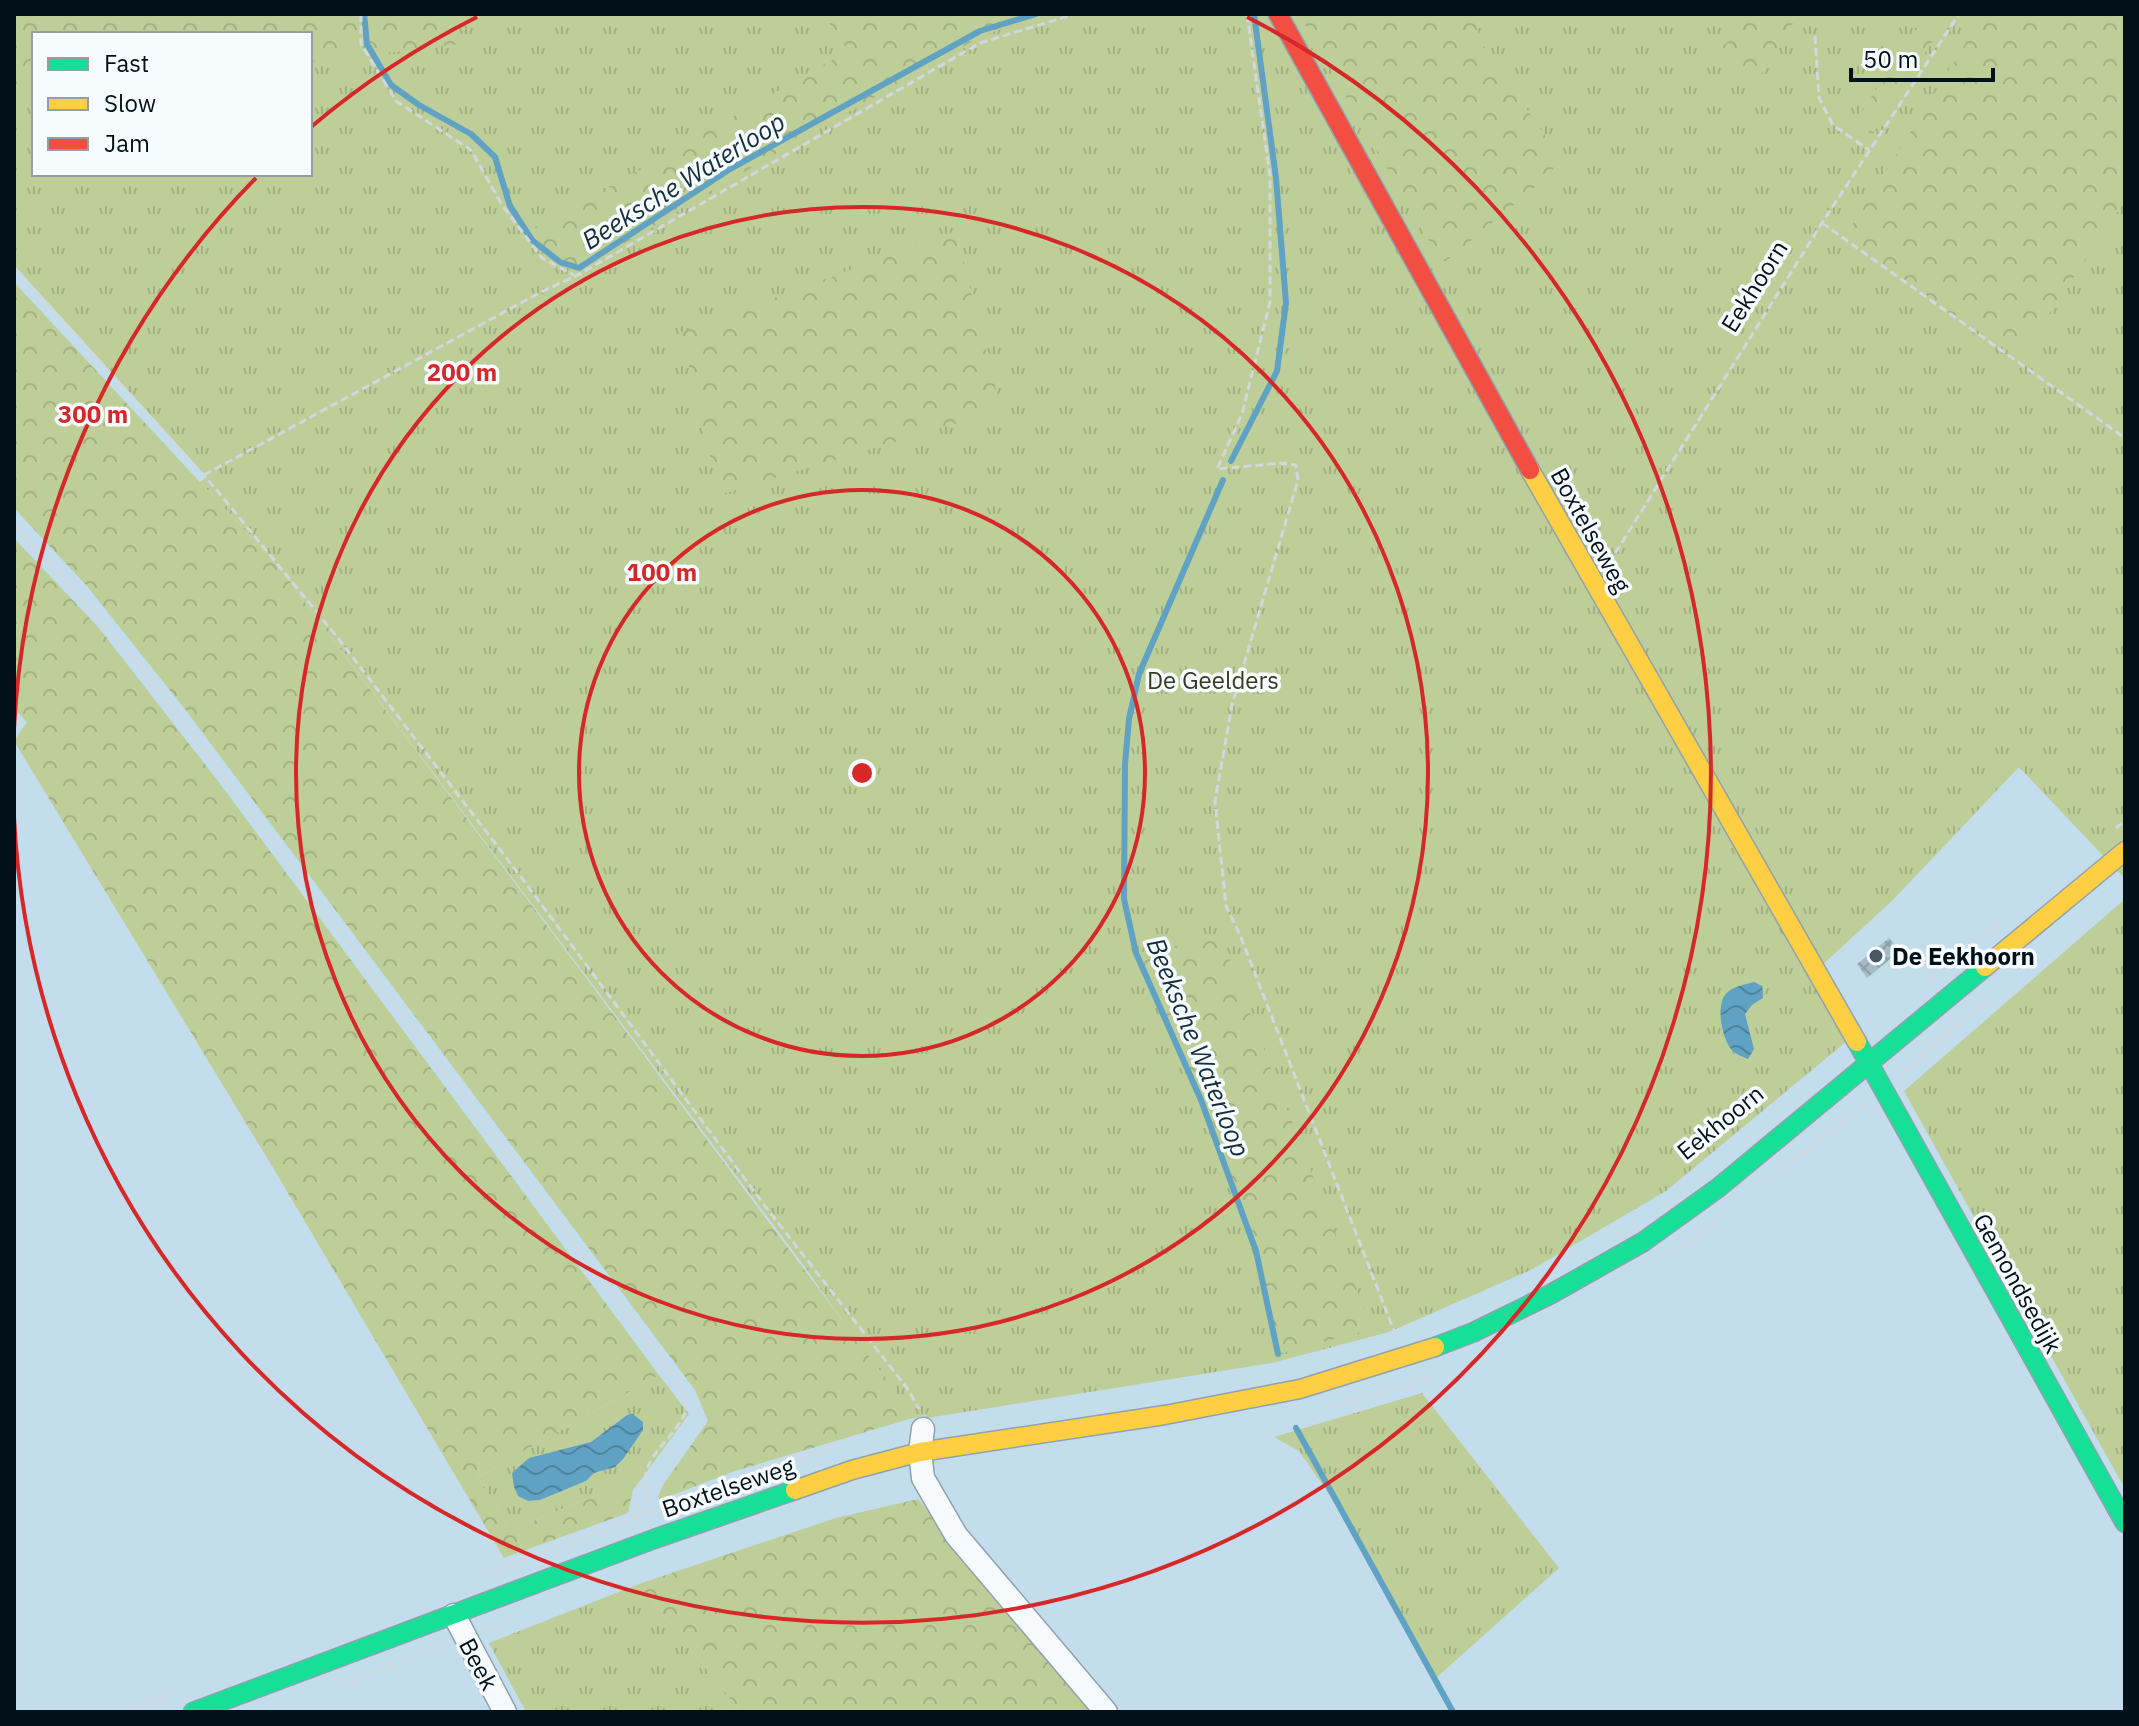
<svg xmlns="http://www.w3.org/2000/svg" width="2139" height="1726" font-family="'IBM Plex Sans',sans-serif">
<style>
.grass{fill:url(#grass-tufts);fill-rule:evenodd}
.forest{fill:url(#forest-crowns)}
.water{fill:url(#water-waves)}
.lines{fill:none;stroke-linecap:round;stroke-linejoin:round}
.stream{stroke:#5fa2c3;stroke-width:6}
.building{fill:url(#building-cross-hatch)}
.street-casing{stroke:#8ea2ad;stroke-width:25}
.fast-casing{stroke:#8ea2ad;stroke-width:21}
.slow-casing{stroke:#8ea2ad;stroke-width:21}
.jam-casing{stroke:#8ea2ad;stroke-width:21}
.path{stroke:#d1d9de;stroke-width:3;stroke-dasharray:8 4;stroke-linecap:butt}
.street{stroke:#f6fafc;stroke-width:22}
.fast{stroke:#16e098;stroke-width:18}
.slow{stroke:#ffcf43;stroke-width:18}
.jam{stroke:#f24e42;stroke-width:18}
.ring{fill:none;stroke:#d62828;stroke-width:4}
.poi-dot{fill:#455863;stroke:#f7fcff;stroke-width:3}
.labels{text-anchor:middle;dominant-baseline:central;stroke-width:7;stroke-linejoin:round;paint-order:stroke}
.street-label{font-size:24px;fill:#011019;stroke:#f7fcff}
.park-label{font-size:24px;fill:#383a22;stroke:#f7fcff}
.poi-label{font-size:24px;font-weight:bold;fill:#011019;stroke:#f7fcff;text-anchor:start}
.water-label{font-size:26px;font-style:italic;fill:#152e3c;stroke:#f7fcff}
.centre{fill:#d62828;stroke:#f7fcff;stroke-width:4}
.ring-label{font-size:24px;text-anchor:middle;font-weight:bold;fill:#d62828;stroke:#f7fcff;stroke-width:7;stroke-linejoin:round;paint-order:stroke}
</style>
<defs>
<pattern id="grass-tufts" width="24" height="20" patternUnits="userSpaceOnUse" patternTransform="scale(2)"><rect width="24" height="20" fill="#bece98"/><path d="M3 7l-1-3M5 7V3M7 7l1-3M15 17l-1-3M17 17v-4M19 17l1-3" fill="none" stroke="#a2b082"/></pattern>
<pattern id="forest-crowns" width="20" height="18" patternUnits="userSpaceOnUse" patternTransform="scale(2)"><rect width="20" height="18" fill="#bece98"/><path d="M2 6a3 3 0 1 1 6 0M12 15a3 3 0 1 1 6 0" fill="none" stroke="#a2b082"/></pattern>
<pattern id="water-waves" width="16" height="10" patternUnits="userSpaceOnUse" patternTransform="scale(2)"><rect width="16" height="10" fill="#5fa2c3"/><path d="M0 5q4-4 8 0t8 0" fill="none" stroke="#4c839e"/></pattern>
<pattern id="building-cross-hatch" width="8" height="8" patternUnits="userSpaceOnUse" patternTransform="scale(2)"><rect width="8" height="8" fill="#a5bbc5"/><path d="M0 0l8 8M0 8l8-8" fill="none" stroke="#8ca0a9"/></pattern>
</defs>
<rect width="100%" height="100%" fill="#c4ddec"/>
<!-- grass -->
<g class="grass">
<path d="M14,14H2125V879L2019,767L1893,900L1820,967L1847,1041L1666,1191L1533,1269L1389,1332L1272,1363L927,1418L926,1415L906,1420L909,1415L802,1263L277,565L200,482L207,477L14,265ZM34,34H310V174H34Z"/>
<path d="M2125,899V1489L1904,1091Z"/>
<path d="M659,1375L689,1414L640,1481L576,1503L517,1528H508L478,1477ZM627,1415L615,1467L594,1473L586,1481L540,1500L528,1501L518,1496L574,1448L591,1442Z"/>
<path d="M1422,1393L1559,1568L1435,1679L1350,1524L1299,1451L1274,1437Z"/>
<path d="M639,1584L741,1712H526L489,1643Z"/>
</g>
<!-- forest -->
<g class="forest">
<path d="M14,14H453L461,44L310,62V34H34V92L14,94Z"/>
<path d="M823,14H1060L1006,27L978,38L697,199L636,237L577,268L558,263L532,245L524,233L598,194L848,51Z"/>
<path d="M1299,14H1472L1483,45L1559,156L1551,174L1446,261L1441,262Z"/>
<path d="M1743,14H1799L1757,81L1717,51L1741,31Z"/>
<path d="M1924,14H1950L1872,135L1856,121Z"/>
<path d="M1984,14H2125V201L2019,358L1843,240Z"/>
<path d="M956,231L1001,410L719,495L681,332Z"/>
<path d="M14,282L277,565L905,1404L909,1415L906,1420L732,1472L660,1500L658,1497L663,1485L708,1421L695,1390L184,708L86,585L14,508Z"/>
<path d="M14,538L99,628L218,781L659,1375L478,1477L508,1528H517L576,1503L640,1481L633,1490L628,1513L504,1558L275,1171L14,741L27,722L14,708Z"/>
<path d="M1221,938L1372,1329L1278,1354L1256,1251L1201,1100L1136,953Z"/>
<path d="M918,1499L1095,1712H741L639,1584L836,1518Z"/>
</g>
<!-- water -->
<g class="water">
<path d="M1754,982L1762,986L1763,998L1752,1005L1745,1014L1754,1049L1748,1059C1743,1057 1735,1054 1731,1049C1722,1038 1716,1007 1725,995C1732,986 1744,985 1754,982Z"/>
<path d="M633,1414L643,1422V1430L623,1459L615,1467L594,1473L586,1481L540,1500L528,1501L518,1496L514,1487L512,1473L529,1458L591,1442L627,1415Z"/>
</g>
<g class="lines">
<!-- stream -->
<g class="stream">
<path d="M364,14L367,44L391,85L419,105L471,134L495,157L510,206L532,240L560,262L579,268L730,169L980,31L1036,14"/>
<path d="M1231,461L1277,371L1286,303L1276,178L1254,14"/>
<path d="M1223,480L1139,674L1129,719L1125,764L1124,899L1136,953L1201,1100L1256,1251L1278,1354"/>
<path d="M1296,1428L1453,1712"/>
</g>
</g>
<!-- building -->
<path class="building" d="M1889,938L1900,951L1867,978L1857,964Z"/>
<g class="lines">
<defs>
<g id="street">
<path d="M923,1429L920,1452L923,1478L956,1535L1106,1712"/>
<path d="M454,1615L505,1712"/>
</g>
<g id="fast">
<path d="M1857,1042L2125,1523"/>
<path d="M1435,1347L1474,1332L1551,1294L1643,1242L1718,1188L1985,967"/>
<path d="M193,1712L654,1539L795,1490"/>
</g>
<g id="slow">
<path d="M1530,470L1857,1042"/>
<path d="M1985,967L2125,851"/>
<path d="M795,1490L852,1470L920,1452L1165,1415L1300,1389L1435,1347"/>
</g>
<path id="jam" d="M1278,14L1530,470"/>
</defs>
<!-- street casing -->
<use href="#street" class="street-casing"/>
<!-- fast casing -->
<use href="#fast" class="fast-casing"/>
<!-- slow casing -->
<use href="#slow" class="slow-casing"/>
<!-- jam casing -->
<use href="#jam" class="jam-casing"/>
<!-- path -->
<g class="path">
<path d="M361,14V44L396,101L471,150L502,205L542,258L574,275"/>
<path d="M1247,14L1270,176V302L1242,414L1217,469L1281,463L1296,465L1298,480L1232,705L1215,801L1226,906L1240,935L1396,1336"/>
<path d="M1815,36L1819,98L1833,125L1869,150"/>
<path d="M1822,223L2125,438"/>
<path d="M14,268L215,488L338,638L524,881L765,1206L907,1388L919,1409"/>
<path d="M204,475L541,292L576,276L980,43L1075,14"/>
<path d="M14,526L62,577L144,672L681,1386L687,1410C664,1455 631,1456 652,1513"/>
<path d="M1609,563L1822,223L1959,14"/>
<path d="M2116,828L2125,821"/>
<path d="M1929,979L2003,918"/>
<path d="M1901,1074L1986,1000"/>
<path d="M1764,1184L1865,1104"/>
<path d="M1672,1254L1721,1218"/>
<path d="M1327,1408L1374,1396L1430,1377"/>
<path d="M486,1574L771,1466L832,1449"/>
<path d="M483,1632L510,1621"/>
<path d="M341,1685L446,1646"/>
<path d="M123,1712L179,1691"/>
</g>
<!-- street -->
<use href="#street" class="street"/>
<!-- fast -->
<use href="#fast" class="fast"/>
<!-- slow -->
<use href="#slow" class="slow"/>
<!-- jam -->
<use href="#jam" class="jam"/>
</g>
<!-- distance rings -->
<g class="ring">
<circle cx="862" cy="773" r="283"/>
<circle cx="862" cy="773" r="566"/>
<path d="M14 729A849 849 0 0 1 256 178M311 127A849 849 0 0 1 477 17M1247 17A849 849 0 1 1 14 817"/>
</g>
<!-- markers -->
<circle class="poi-dot" cx="1876" cy="956" r="8"/>
<g class="labels">
<!-- street labels -->
<g class="street-label">
<text transform="translate(1754 286) rotate(-58)">Eekhoorn</text>
<text transform="translate(1591 530) rotate(61)">Boxtelseweg</text>
<text transform="translate(1720 1122) rotate(-39)">Eekhoorn</text>
<text transform="translate(2018 1283) rotate(61)">Gemondsedijk</text>
<text transform="translate(728 1487) rotate(-19)">Boxtelseweg</text>
<text transform="translate(479 1664) rotate(62)">Beek</text>
</g>
<!-- park labels -->
<g class="park-label">
<text x="1213" y="680">De Geelders</text>
</g>
<!-- poi labels -->
<g class="poi-label">
<text x="1892" y="956">De Eekhoorn</text>
</g>
<!-- water labels -->
<g class="water-label">
<text transform="translate(683 180) rotate(-32)">Beeksche Waterloop</text>
<text transform="translate(1199 1047) rotate(68)">Beeksche Waterloop</text>
</g>
</g>
<circle cx="862" cy="773" r="12" class="centre"/>
<g class="ring-label">
<text x="462" y="381">200 m</text>
<text x="93" y="423">300 m</text>
<text x="662" y="581">100 m</text>
</g>
<!-- border -->
<rect width="2139" height="1726" fill="none" stroke="#011019" stroke-width="32"/>
<!-- legend -->
<rect x="32" y="32" width="280" height="144" fill="#f7fcff" stroke="#959ea3" stroke-width="2"/>
<rect x="48" y="58" width="40" height="12" fill="#16e098" stroke="#959ea3" stroke-width="2"/>
<text x="104" y="72" font-size="24" fill="#011019">Fast</text>
<rect x="48" y="98" width="40" height="12" fill="#ffcf43" stroke="#959ea3" stroke-width="2"/>
<text x="104" y="112" font-size="24" fill="#011019">Slow</text>
<rect x="48" y="138" width="40" height="12" fill="#f24e42" stroke="#959ea3" stroke-width="2"/>
<text x="104" y="152" font-size="24" fill="#011019">Jam</text>
<!-- scale -->
<path d="M1851 68v12h142v-12" fill="none" stroke="#011019" stroke-width="4"/>
<text x="1863" y="68" font-size="24" fill="#011019" stroke="#f7fcff" stroke-width="6" paint-order="stroke">50 m</text>
</svg>
